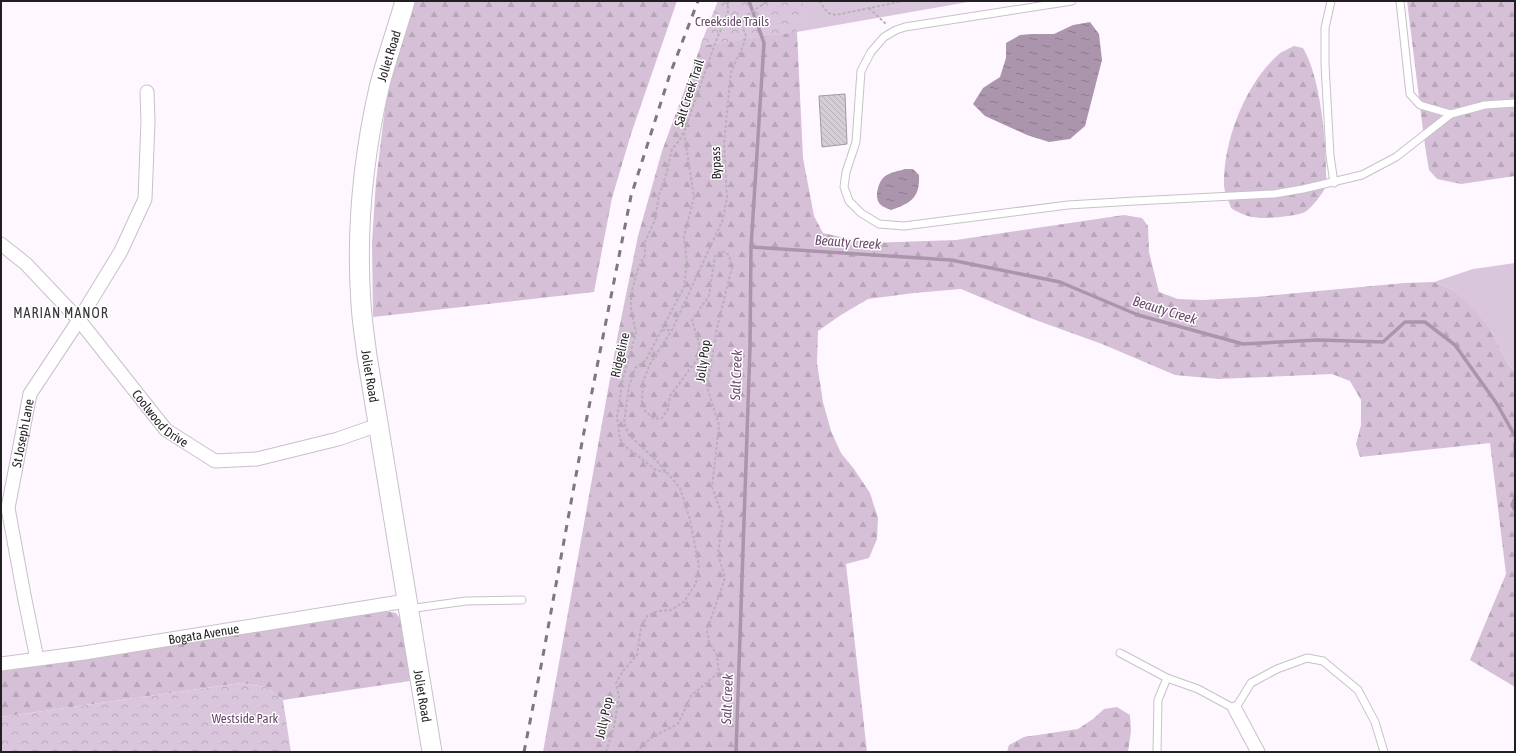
<svg xmlns="http://www.w3.org/2000/svg" width="1516" height="753" font-family="'Asap Condensed',sans-serif">
<style>
.grass{fill:#dac6dc}
.forest{fill:url(#forest-firs)}
.park{fill:url(#park-crowns)}
.water{fill:url(#water-ripples)}
.lines{fill:none;stroke-linecap:round;stroke-linejoin:round}
.stream{stroke:#ab95ac;stroke-width:3.5}
.building{fill:url(#building-back-hatch);stroke:#a099a1}
.service-casing{stroke:#c8c1c9;stroke-width:9}
.minor-casing{stroke:#c8c1c9;stroke-width:15}
.secondary-casing{stroke:#c8c1c9;stroke-width:21}
.path{stroke:#b8b2b8;stroke-width:2;stroke-dasharray:3 2;stroke-linecap:butt}
.service{stroke:#fff;stroke-width:7}
.minor{stroke:#fff;stroke-width:13}
.secondary{stroke:#fff;stroke-width:19}
.rail{stroke:#7d787d;stroke-width:3;stroke-dasharray:7 7;stroke-linecap:butt}
.labels{text-anchor:middle;dominant-baseline:central;stroke-width:3;stroke-linejoin:round;paint-order:stroke}
.park-label{font-size:13px;fill:#68476b;stroke:#fff}
.street-label{font-size:13px;fill:#221f22;stroke:#fff}
.water-label{font-size:14px;font-style:italic;fill:#6b496d;stroke:#fff}
.neighbourhood-label{font-size:14px;letter-spacing:1px;fill:#393439;stroke:#fff}
</style>
<defs>
<pattern id="forest-firs" width="22" height="20" patternUnits="userSpaceOnUse"><rect width="22" height="20" fill="#d6c0d7"/><path d="M5 1l3.5 6h-7zM16 11l3.5 6h-7z" fill="#b7a5b8"/></pattern>
<pattern id="park-crowns" width="20" height="18" patternUnits="userSpaceOnUse"><rect width="20" height="18" fill="#dac6dc"/><path d="M2 6a3 3 0 1 1 6 0M12 15a3 3 0 1 1 6 0" fill="none" stroke="#bbaabc"/></pattern>
<pattern id="water-ripples" width="26" height="14" patternUnits="userSpaceOnUse"><rect width="26" height="14" fill="#ab95ac"/><path d="M2 4q2-2 4 0t4 0M15 11q2-2 4 0t4 0" fill="none" stroke="#8b798c"/></pattern>
<pattern id="building-back-hatch" width="6" height="6" patternUnits="userSpaceOnUse"><rect width="6" height="6" fill="#d5ced5"/><path d="M-1 5l2 2M0 0l6 6M5-1l2 2" fill="none" stroke="#b7b0b7"/></pattern>
</defs>
<rect width="100%" height="100%" fill="#fff7ff"/>
<!-- grass -->
<g class="grass">
<path d="M804,1H974L797,32Z"/>
<path d="M1515,263V371L1508,364L1492,333L1451,289L1434,282L1473,269Z"/>
</g>
<!-- forest -->
<g class="forest">
<path d="M415,1H677L631,134L612,198L594,292L373,317L372,242L376,181L388,84L398,49Z"/>
<path d="M718,1H804L797,32L803,158L814,216L823,233L868,243L956,240L1124,215L1142,218L1148,226L1149,252L1159,292L1178,299L1203,300L1255,297L1404,283L1434,282L1451,289L1476,311L1492,333L1508,364L1515,371V687L1470,660L1506,574L1490,443L1360,457L1356,444L1361,425V400L1350,381L1332,374L1218,379L1175,375L1102,344L1030,318L961,289L914,293L868,299L841,315L818,331L817,363L823,402L831,431L841,453L854,469L870,493L878,518L877,539L869,558L846,564L867,752H543L618,334L638,236L662,151L707,29Z"/>
<path d="M1407,1H1515V176L1461,184L1437,179L1429,170L1425,146Z"/>
<path d="M1294,46L1303,48C1320,76 1326,138 1326,171C1326,175 1327,181 1326,186C1324,192 1311,209 1305,212C1298,215 1288,216 1281,217C1261,219 1248,219 1231,208C1229,201 1224,192 1224,185C1223,142 1245,84 1278,55C1282,51 1289,49 1294,46Z"/>
<path d="M385,611L396,613L403,623L410,681L283,700L266,687L241,683L1,717V665Z"/>
<path d="M1117,707L1130,715L1131,731L1128,752H1007L1009,745L1024,737L1078,729L1093,719L1104,709Z"/>
</g>
<!-- park -->
<g class="park">
<path d="M718,1H804L797,32L700,46Z"/>
<path d="M241,683L266,687L283,700L291,752H1V717Z"/>
</g>
<!-- water -->
<g class="water">
<path d="M1090,22L1099,34L1102,60L1085,126L1070,139L1049,142L1027,135L985,116L973,104L983,88L1000,77L1006,58V43L1020,35L1032,34H1054L1073,25Z"/>
<path d="M905,169H913L919,175C920,198 911,203 891,210C886,208 880,206 878,201C875,194 879,181 884,177C890,172 899,171 905,169Z"/>
</g>
<g class="lines">
<!-- stream -->
<g class="stream">
<path d="M751,247L951,260L1060,282L1138,315L1243,344L1318,340L1383,342L1405,322H1425L1455,345L1497,404L1515,436"/>
<path d="M1515,444V457"/>
<path d="M1515,498L1512,505L1515,510"/>
<path d="M736,752L750,348L751,247L764,43L749,1"/>
</g>
</g>
<!-- building -->
<path class="building" d="M845,94L847,144L822,147L819,96Z"/>
<g class="lines">
<defs>
<g id="service">
<path d="M1072,1L905,27L896,30L884,37L871,52L861,71L856,142L846,172L844,187L849,201L861,213L879,224L904,226L1068,205L1135,201L1274,194L1303,189L1362,175L1396,157L1451,114L1485,105L1515,103"/>
<path d="M1331,1L1325,28V64L1330,156L1334,183"/>
<path d="M1400,1L1410,94L1420,105L1451,114"/>
<path d="M408,609L466,601L522,600"/>
<path d="M1120,653L1167,678L1198,689L1235,709L1251,683L1277,669L1307,658L1323,661L1358,690L1375,722L1384,752"/>
<path d="M1157,752L1158,700L1167,678"/>
</g>
<g id="minor">
<path id="s1" d="M1,244L26,264L79,320L166,430L215,461L257,459L338,439L378,425"/>
<path id="s2" d="M37,659L24,595L8,508L30,394L79,320L121,251L145,199L148,121L147,92"/>
<path id="s3" d="M1,664L84,653L406,601"/>
<path d="M1235,709L1258,752"/>
</g>
<g id="secondary">
<path id="s4" d="M405,1C397,30 386,59 379,88C363,158 356,233 361,304C362,322 365,339 367,356L432,752"/>
</g>
</defs>
<!-- service casing -->
<use href="#service" class="service-casing"/>
<!-- minor casing -->
<use href="#minor" class="minor-casing"/>
<!-- secondary casing -->
<use href="#secondary" class="secondary-casing"/>
<!-- path -->
<g class="path">
<path d="M819,1L828,13L836,15L903,1"/>
<path d="M869,8L887,25"/>
<path d="M662,330H672"/>
<path d="M666,472L656,470L625,446L620,439L617,417L623,378L636,333L631,308V294L638,269L645,255V242L655,220L659,195L667,172L672,149L679,141L683,133"/>
<path d="M606,752L614,727L619,696L616,683L623,671L637,655L641,628L647,616L658,611L671,610L684,602L696,583L699,566L690,520L680,488L656,460L629,435L624,423L629,386L635,368L646,360L684,287L687,264L684,237L694,197L684,132L716,41L728,12V1"/>
<path d="M636,752L652,737L678,724L691,696L719,672L717,655L709,642L707,630L725,578L718,554L723,517L712,487L719,425L707,387L717,328L732,267L729,255L721,251L715,256L709,296L692,320L699,343L698,358L670,396L668,409L662,418L654,419L645,411L642,402L643,381L650,364L672,330L723,219L727,197L724,143L731,72L743,46L746,36L741,23L744,17L768,1"/>
</g>
<!-- service -->
<use href="#service" class="service"/>
<!-- minor -->
<use href="#minor" class="minor"/>
<!-- secondary -->
<use href="#secondary" class="secondary"/>
<!-- rail -->
<path class="rail" d="M524,752L542,661L583,437L631,196L670,74L698,1"/>
</g>
<g class="labels">
<!-- park labels -->
<g class="park-label">
<text x="732" y="21">Creekside Trails</text>
<text x="245" y="718">Westside Park</text>
</g>
<!-- street labels -->
<g class="street-label">
<text transform="translate(389 56) rotate(-73)">Joliet Road</text>
<text transform="translate(689 93) rotate(-72)">Salt Creek Trail</text>
<text transform="translate(716 163) rotate(-92)">Bypass</text>
<text transform="translate(620 355) rotate(-77)">Ridgeline</text>
<text transform="translate(703 361) rotate(-82)">Jolly Pop</text>
<text stroke="none"><textPath href="#s4" startOffset="381">Joliet Road</textPath></text>
<text stroke="none"><textPath href="#s1" startOffset="237">Coolwood Drive</textPath></text>
<text stroke="none"><textPath href="#s2" startOffset="230">St Joseph Lane</textPath></text>
<text stroke="none"><textPath href="#s3" startOffset="205">Bogata Avenue</textPath></text>
<text stroke="none"><textPath href="#s4" startOffset="705">Joliet Road</textPath></text>
<text transform="translate(604 718) rotate(-78)">Jolly Pop</text>
</g>
<!-- water labels -->
<g class="water-label">
<text transform="translate(848 242) rotate(4)">Beauty Creek</text>
<text transform="translate(1165 310) rotate(17)">Beauty Creek</text>
<text transform="translate(736 375) rotate(-88)">Salt Creek</text>
<text transform="translate(727 699) rotate(-88)">Salt Creek</text>
</g>
<!-- neighbourhood labels -->
<g class="neighbourhood-label">
<text x="61" y="313">MARIAN MANOR</text>
</g>
</g>
<!-- border -->
<rect width="1516" height="753" fill="none" stroke="#221f22" stroke-width="4"/>
</svg>
